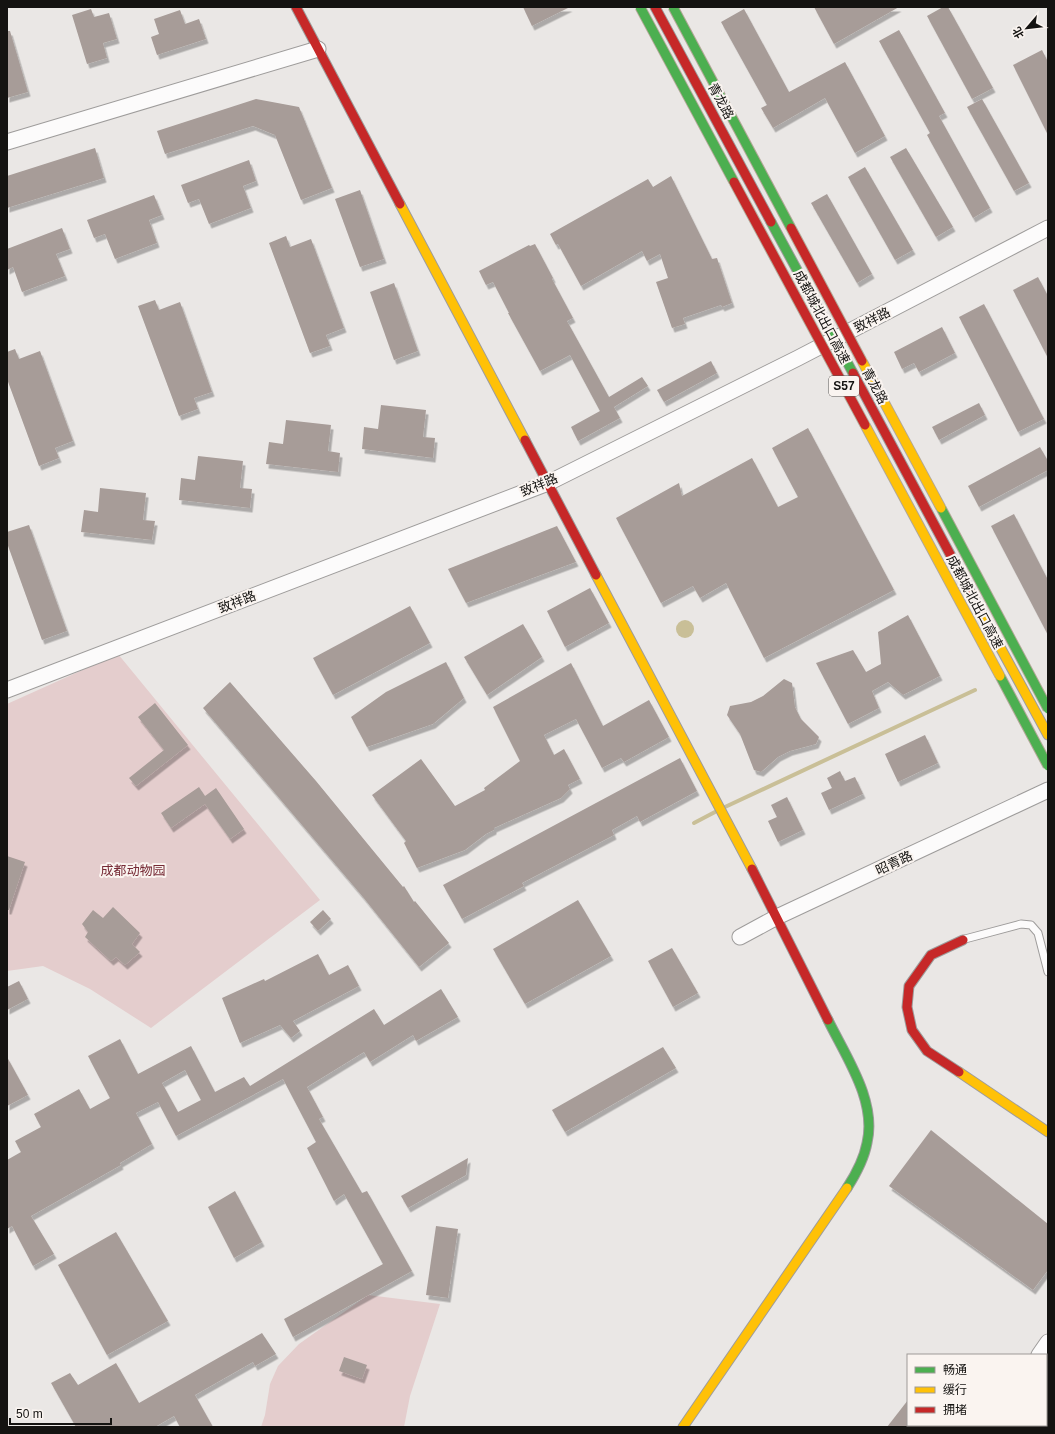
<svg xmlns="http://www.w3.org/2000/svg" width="1055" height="1434" font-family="Arial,'Noto Sans SC',sans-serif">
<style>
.green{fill:#e4cdcd}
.water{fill:#c9bf97}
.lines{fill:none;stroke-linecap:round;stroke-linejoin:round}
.stream{stroke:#c9bf97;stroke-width:4}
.building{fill:#a79c98;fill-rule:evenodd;filter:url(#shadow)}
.lane-casing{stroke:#9e9c9b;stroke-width:9}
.street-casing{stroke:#9e9c9b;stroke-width:17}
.fast-casing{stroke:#9e9c9b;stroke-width:11}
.slow-casing{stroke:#9e9c9b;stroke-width:11}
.jam-casing{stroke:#9e9c9b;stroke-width:11}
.lane{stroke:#fcfbfb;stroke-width:7}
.street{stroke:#fcfbfb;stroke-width:15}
.fast{stroke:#4caf50;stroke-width:9}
.slow{stroke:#ffc107;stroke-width:9}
.jam{stroke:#c62828;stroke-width:9}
.fast-bridge-casing{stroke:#b1a796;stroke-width:11;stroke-linecap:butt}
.slow-bridge-casing{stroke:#b1a796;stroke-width:11;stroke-linecap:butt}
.jam-bridge-casing{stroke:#b1a796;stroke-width:11;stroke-linecap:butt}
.fast-bridge{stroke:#4caf50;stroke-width:9}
.slow-bridge{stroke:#ffc107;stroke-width:9}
.jam-bridge{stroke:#c62828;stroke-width:9}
.labels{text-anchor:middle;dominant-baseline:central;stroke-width:4;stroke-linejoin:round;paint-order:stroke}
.shield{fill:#faf4f0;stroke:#595654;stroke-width:1}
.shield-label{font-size:12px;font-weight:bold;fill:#141311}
.street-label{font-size:13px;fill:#141311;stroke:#faf4f0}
.park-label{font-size:13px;fill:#762a35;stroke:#faf4f0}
</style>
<defs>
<filter id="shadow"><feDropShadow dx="2.5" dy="4.5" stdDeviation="0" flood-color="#0004"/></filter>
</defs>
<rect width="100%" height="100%" fill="#eae7e5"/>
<!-- green -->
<g class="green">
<path d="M118,654L320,900L151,1028L90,989L43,966L7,971V704Z"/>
<path d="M368,1295L440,1304L410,1396L404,1427H261L265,1415L270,1384L278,1366L299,1344Z"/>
</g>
<!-- water -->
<circle class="water" cx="685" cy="629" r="9"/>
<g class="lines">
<!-- stream -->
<g class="stream">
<path d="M725,807L975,690"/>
<path d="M694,823L715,812"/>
</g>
</g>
<!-- building -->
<g class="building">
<path d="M523,7H570L532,26Z"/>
<path d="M814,7H899L834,44Z"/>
<path d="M943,7H948L993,88L972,99L927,16Z"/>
<path d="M91,9L94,17L109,13L117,39L103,43L107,58L87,64L72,15Z"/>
<path d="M744,9L789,92L845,62L885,136L855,153L825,98L773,128L761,108L767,105L721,22Z"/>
<path d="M180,10L185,24L199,19L206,39L157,55L151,37L159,34L154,19Z"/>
<path d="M899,30L945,113L939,116L990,208L973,218L927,135L930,133L879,41Z"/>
<path d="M7,31H10L28,92L7,98Z"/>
<path d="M1042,50L1048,62V135L1013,65Z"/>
<path d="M256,99L299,107L332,188L301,200L275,135L253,126L165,154L157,131Z"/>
<path d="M982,99L1029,183L1014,191L967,107Z"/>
<path d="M95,148L104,178L7,208V176Z"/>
<path d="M906,148L953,227L936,237L890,157Z"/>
<path d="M249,160L256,181L243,186L251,208L209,224L199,199L188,203L181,185Z"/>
<path d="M865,167L913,250L895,260L848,177Z"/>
<path d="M671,176L712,259L717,258L732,303L722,307L721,305L683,318L685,324L672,328L656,282L668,278L660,254L647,261L642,251L581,286L558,244L556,245L550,234L648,179L653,187Z"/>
<path d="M360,190L384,259L360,267L335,199Z"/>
<path d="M827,194L872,274L857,283L811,203Z"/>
<path d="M154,195L162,215L149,220L157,243L115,259L105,234L94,238L87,220Z"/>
<path d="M62,228L70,249L56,254L65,276L22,292L13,267L7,270V249Z"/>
<path d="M286,236L290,247L311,239L344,328L326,335L330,346L310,353L269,243Z"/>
<path d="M535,244L553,278L552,279L573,318L567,321L609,397L642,377L648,386L614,407L620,418L578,441L571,427L600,411L570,355L540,371L508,313H509L493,282L486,285L479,271L529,245L530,246Z"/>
<path d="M1038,277L1048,296V358L1013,290Z"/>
<path d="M394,283L418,351L394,360L370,292Z"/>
<path d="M155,300L159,310L180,302L212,392L194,398L198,409L179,416L138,306Z"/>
<path d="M984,304L1044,419L1018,432L959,317Z"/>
<path d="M942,327L955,353L919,372L914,363L902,369L894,352Z"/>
<path d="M15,349L19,359L40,351L73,441L55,448L59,458L39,466L7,379V352Z"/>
<path d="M711,361L717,373L664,402L657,390Z"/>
<path d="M979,403L985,415L939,440L932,427Z"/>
<path d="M381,405L426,410L423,437L435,438L433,458L362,449L364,427L378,429Z"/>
<path d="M286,420L331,425L328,451L340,453L338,472L266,464L269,442L283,444Z"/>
<path d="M808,428L894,590L764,658L726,583L700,598L693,586L661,603L616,518L679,483L682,496L752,458L778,507L798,497L772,448Z"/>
<path d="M1040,447L1048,461V470L979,507L968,486Z"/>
<path d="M198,456L243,461L240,488L252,489L250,508L179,500L181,478L195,480Z"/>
<path d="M100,488L146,493L143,520L155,521L152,540L81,532L84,510L98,512Z"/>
<path d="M1014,514L1048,580V635L991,526Z"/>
<path d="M29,525L67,631L42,640L7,543V532Z"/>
<path d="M557,526L576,562L466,603L448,569Z"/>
<path d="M590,588L609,623L565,647L547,611Z"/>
<path d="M410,606L430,643L333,695L313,658Z"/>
<path d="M908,615L940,676L903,695L888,682L872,691L879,708L848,724L816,663L853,650L866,672L881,664L878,632Z"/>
<path d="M523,624L542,657L487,695L464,657Z"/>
<path d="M446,662L464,698L433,724L367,747L351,717L386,692Z"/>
<path d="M571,663L603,726L649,700L669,737L624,762L621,758L602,768L576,719L544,735L554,755L564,749L580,779L568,785L570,789L561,798L494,828V830L486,834L465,850L417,868L404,843L406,841L372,795L421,759L455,806L485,790L484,788L520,761L493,707Z"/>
<path d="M784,679L792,683L795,707L801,719L819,737L816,744L790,751L778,757L761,772L754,770L740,734L727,715L730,706L751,702L763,696Z"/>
<path d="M230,682L316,781L403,887L404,886L414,902L415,901L449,943L419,967L363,897L203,708Z"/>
<path d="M155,703L188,745L136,786L129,778L164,750L138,717Z"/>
<path d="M925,735L938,763L898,782L885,754Z"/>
<path d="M680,758L697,791L640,822L637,816L612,830L614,835L522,883L524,886L462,919L443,885Z"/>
<path d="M840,771L845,781L855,777L863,794L829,810L821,793L832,788L827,778Z"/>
<path d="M199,787L205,796L216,788L244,829L230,839L205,804L171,828L161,813Z"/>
<path d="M787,797L803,830L778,842L768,821L777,817L771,805Z"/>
<path d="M7,856L25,862L9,910H7Z"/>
<path d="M578,900L611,956L525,1004L493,949Z"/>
<path d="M113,907L140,933L132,944L140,952L125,965L116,957L111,961L85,937L88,932L82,924L93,910L103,918Z"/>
<path d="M323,910L331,919L318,931L310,922Z"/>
<path d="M672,948L698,993L673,1007L648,961Z"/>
<path d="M318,954L329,975L348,965L359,986L293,1021L300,1031L291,1038L280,1025L240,1043L222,998L264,979L265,981Z"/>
<path d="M19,981L28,999L7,1010V987Z"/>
<path d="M441,989L458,1017L416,1041L413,1035L370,1062L364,1052L307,1087L323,1117L319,1119L362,1193L367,1191L412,1271L293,1337L284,1319L383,1264L344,1194L334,1201L307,1148L316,1142L283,1079L176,1136L158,1102L136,1113L152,1144L120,1163L121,1165L31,1216L54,1254L33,1266L12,1226L7,1229V1160L21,1152L15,1141L41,1127L34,1114L79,1089L90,1109L110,1098L88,1056L120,1039L138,1074L191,1046L215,1092L244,1077L250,1086L374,1009L384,1025ZM185,1070L201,1100L178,1112L162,1083Z"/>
<path d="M663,1047L676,1068L565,1132L552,1110Z"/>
<path d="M7,1057L28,1095L7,1106Z"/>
<path d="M931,1130L1048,1224V1270L1033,1290L889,1186Z"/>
<path d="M468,1158L466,1175L408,1208L401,1196Z"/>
<path d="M235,1191L262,1242L234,1258L208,1207Z"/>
<path d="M436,1226L458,1229L448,1298L426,1295Z"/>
<path d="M116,1232L168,1321L107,1355L58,1265Z"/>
<path d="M262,1333L276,1354L255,1366L253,1362L195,1395L213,1427H180L174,1416L155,1427H76L51,1383L70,1373L78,1385L116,1363L139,1403Z"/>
<path d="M344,1357L367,1365L362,1379L339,1371Z"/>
<path d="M908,1400V1427H887Z"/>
</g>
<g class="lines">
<defs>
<path id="lane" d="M965,939L1021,924L1031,925L1038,933L1048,972"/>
<g id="street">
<path d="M7,142L318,49"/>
<path d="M7,690L548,483L798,358L1048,228"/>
<path d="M740,937L777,917L1048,790"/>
<path d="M1039,1355L1048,1342"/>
<path d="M990,1427L991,1425"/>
</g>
<g id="fast">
<path d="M771,222L853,373"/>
<path d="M828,1020C846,1057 877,1101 867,1143C864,1159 856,1174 847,1188"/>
</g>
<g id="slow">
<path d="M400,204L525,440"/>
<path d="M596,575L752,869"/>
<path d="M981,612L1048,735"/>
<path d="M959,1072L1048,1132"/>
<path d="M683,1427L847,1188"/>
</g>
<g id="jam">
<path d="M296,7L400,204"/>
<path d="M655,7L771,222"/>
<path d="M853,373L981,612"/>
<path d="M525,440L596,575"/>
<path d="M752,869L828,1020"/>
<path d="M959,1072L927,1051L912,1030L907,1007L909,986L931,955L963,940"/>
</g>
</defs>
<!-- lane casing -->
<use href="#lane" class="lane-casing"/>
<!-- street casing -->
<use href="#street" class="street-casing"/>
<!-- fast casing -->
<use href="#fast" class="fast-casing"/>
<!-- slow casing -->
<use href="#slow" class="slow-casing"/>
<!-- jam casing -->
<use href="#jam" class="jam-casing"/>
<!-- lane -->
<use href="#lane" class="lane"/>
<!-- street -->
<use href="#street" class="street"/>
<!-- fast -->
<use href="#fast" class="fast"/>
<!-- slow -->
<use href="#slow" class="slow"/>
<!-- jam -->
<use href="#jam" class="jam"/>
<defs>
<g id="fast-bridge">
<path d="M640,7L734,182"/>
<path d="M673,7L791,228"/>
<path d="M941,508L1048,709"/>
<path d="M1000,676L1048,766"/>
</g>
<g id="slow-bridge">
<path d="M862,361L941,508"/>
<path d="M865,425L1000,676"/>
</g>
<g id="jam-bridge">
<path d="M734,182L865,425"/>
<path d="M791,228L862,361"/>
</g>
</defs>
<!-- fast-bridge casing -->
<use href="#fast-bridge" class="fast-bridge-casing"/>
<!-- slow-bridge casing -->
<use href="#slow-bridge" class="slow-bridge-casing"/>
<!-- jam-bridge casing -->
<use href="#jam-bridge" class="jam-bridge-casing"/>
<!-- fast-bridge -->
<use href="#fast-bridge" class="fast-bridge"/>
<!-- slow-bridge -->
<use href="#slow-bridge" class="slow-bridge"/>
<!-- jam-bridge -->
<use href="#jam-bridge" class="jam-bridge"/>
</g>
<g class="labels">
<!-- shield labels -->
<rect class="shield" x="829" y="376" width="30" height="20" rx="3"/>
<g class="shield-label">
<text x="844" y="386">S57</text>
</g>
<!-- street labels -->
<g class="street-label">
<text transform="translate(721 101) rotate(62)">青龙路</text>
<text transform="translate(822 317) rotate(62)">成都城北出口高速</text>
<text transform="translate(872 320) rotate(-27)">致祥路</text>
<text transform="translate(875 386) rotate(62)">青龙路</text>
<text transform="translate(539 485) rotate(-23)">致祥路</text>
<text transform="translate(237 602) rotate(-21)">致祥路</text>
<text transform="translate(975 602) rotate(62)">成都城北出口高速</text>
<text transform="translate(894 863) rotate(-25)">昭青路</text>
</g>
<!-- park labels -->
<g class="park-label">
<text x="133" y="870">成都动物园</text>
</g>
</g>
<!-- border -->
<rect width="1055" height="1434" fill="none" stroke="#141311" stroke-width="16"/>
<!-- legend -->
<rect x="907" y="1354" width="140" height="72" fill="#faf4f0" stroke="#9e9a97"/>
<rect x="915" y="1367" width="20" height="6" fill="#4caf50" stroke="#9e9a97"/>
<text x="943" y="1374" font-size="12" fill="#141311">畅通</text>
<rect x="915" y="1387" width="20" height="6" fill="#ffc107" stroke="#9e9a97"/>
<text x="943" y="1394" font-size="12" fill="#141311">缓行</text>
<rect x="915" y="1407" width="20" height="6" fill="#c62828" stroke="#9e9a97"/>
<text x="943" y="1414" font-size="12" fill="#141311">拥堵</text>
<!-- north arrow -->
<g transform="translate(1027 28) rotate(242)" stroke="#faf4f0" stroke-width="3" paint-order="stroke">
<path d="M0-3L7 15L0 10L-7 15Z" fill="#141311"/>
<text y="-6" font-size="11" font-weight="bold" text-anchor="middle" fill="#141311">北</text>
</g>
<!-- scale -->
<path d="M10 1418v6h101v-6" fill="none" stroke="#141311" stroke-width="2"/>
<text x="16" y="1418" font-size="12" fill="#141311" stroke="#faf4f0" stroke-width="3" paint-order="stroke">50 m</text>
</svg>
